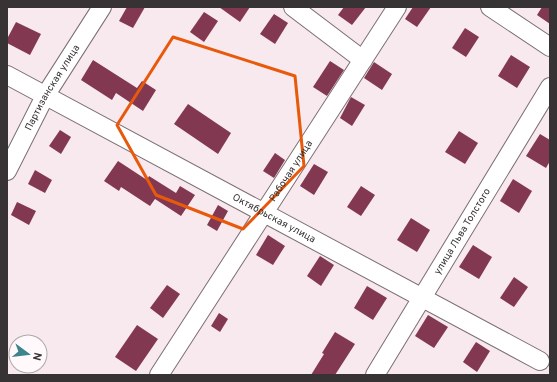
<svg xmlns="http://www.w3.org/2000/svg" width="557" height="382" font-family="Overpass,sans-serif">
<style>
.building{fill:#833852}
.lines{fill:none;stroke-linecap:round;stroke-linejoin:round}
.minor-casing{stroke:#7b6f72;stroke-width:20}
.minor{stroke:#fff;stroke-width:18}
.marked{fill:none;stroke:#e8590c;stroke-width:3;stroke-linejoin:round}
.labels{text-anchor:middle;dominant-baseline:central;stroke-width:4;stroke-linejoin:round;paint-order:stroke}
.street-label{font-size:10px;fill:#373233;stroke:#fff9fb}
</style>
<rect width="100%" height="100%" fill="#f7e9ed"/>
<!-- building -->
<g class="building">
<path d="M127,7H145L133,28L119,21Z"/>
<path d="M219,7H250L240,22Z"/>
<path d="M344,7H366L352,25L338,15Z"/>
<path d="M413,7H431L417,27L405,19Z"/>
<path d="M542,7H550V24L537,15Z"/>
<path d="M204,12L218,21L204,42L190,32Z"/>
<path d="M274,14L288,23L275,44L260,34Z"/>
<path d="M16,22L41,34L30,55L7,43V39Z"/>
<path d="M465,28L479,37L466,57L452,48Z"/>
<path d="M511,55L530,67L517,88L498,76Z"/>
<path d="M93,60L137,88L142,81L156,90L143,111L116,93L112,100L81,80Z"/>
<path d="M330,61L344,70L327,96L313,87Z"/>
<path d="M374,62L392,74L382,90L364,78Z"/>
<path d="M351,97L365,105L352,126L340,118Z"/>
<path d="M188,104L231,133L218,154L174,124Z"/>
<path d="M60,130L71,137L61,154L49,146Z"/>
<path d="M459,131L478,143L465,164L445,152Z"/>
<path d="M540,134L550,140V161L546,168L526,156Z"/>
<path d="M275,153L285,160L274,178L263,171Z"/>
<path d="M118,161L147,180L149,176L176,193L180,186L195,195L181,216L155,199L150,206L121,187L119,191L104,181Z"/>
<path d="M314,164L328,172L314,195L300,186Z"/>
<path d="M35,170L52,180L45,193L28,184Z"/>
<path d="M513,179L532,191L519,213L500,201Z"/>
<path d="M361,186L375,195L361,216L347,207Z"/>
<path d="M17,202L36,211L29,225L11,215Z"/>
<path d="M218,205L228,211L217,231L207,225Z"/>
<path d="M411,218L430,230L417,252L397,240Z"/>
<path d="M268,235L285,246L273,265L256,255Z"/>
<path d="M473,245L492,257L479,279L459,267Z"/>
<path d="M320,256L334,265L321,286L307,276Z"/>
<path d="M514,277L528,287L514,307L500,298Z"/>
<path d="M167,285L180,294L163,318L150,308Z"/>
<path d="M367,286L387,298L373,320L354,308Z"/>
<path d="M219,313L228,319L220,332L211,326Z"/>
<path d="M428,315L448,327L434,348L415,336Z"/>
<path d="M137,325L158,339L136,371L115,357Z"/>
<path d="M335,332L355,344L335,375H311L324,354L322,353Z"/>
<path d="M476,342L490,351L477,372L463,362Z"/>
</g>
<g class="lines">
<defs>
<g id="minor">
<path d="M293,7L363,60"/>
<path d="M490,7L550,47"/>
<path id="s1" d="M7,75L540,361"/>
<path id="s2" d="M7,171L45,96L102,7"/>
<path id="s3" d="M159,375L397,7"/>
<path id="s4" d="M375,375L550,87"/>
</g>
</defs>
<!-- minor casing -->
<use href="#minor" class="minor-casing"/>
<!-- minor -->
<use href="#minor" class="minor"/>
</g>
<!-- marked area -->
<path class="marked" d="M173,37L295,76L304,166L243,229L156,195L117,125Z"/>
<g class="labels">
<!-- street labels -->
<g class="street-label">
<text stroke="none"><textPath href="#s2" startOffset="95">Партизанская улица</textPath></text>
<text stroke="none"><textPath href="#s3" startOffset="243">Рабочая улица</textPath></text>
<text stroke="none"><textPath href="#s1" startOffset="303">Октябрьская улица</textPath></text>
<text stroke="none"><textPath href="#s4" startOffset="168">улица Льва Толстого</textPath></text>
</g>
</g>
<!-- border -->
<rect width="557" height="382" fill="none" stroke="#373233" stroke-width="16"/>
<!-- north arrow -->
<g transform="translate(28 354) rotate(105)"><circle r="19" fill="#fff9fb" stroke="#afa9ab"/>
<path d="M0-3L7 15L0 10L-7 15Z" fill="#3d848c"/>
<text y="-6" font-size="11" font-weight="bold" text-anchor="middle" fill="#373233">N</text>
</g>
</svg>
